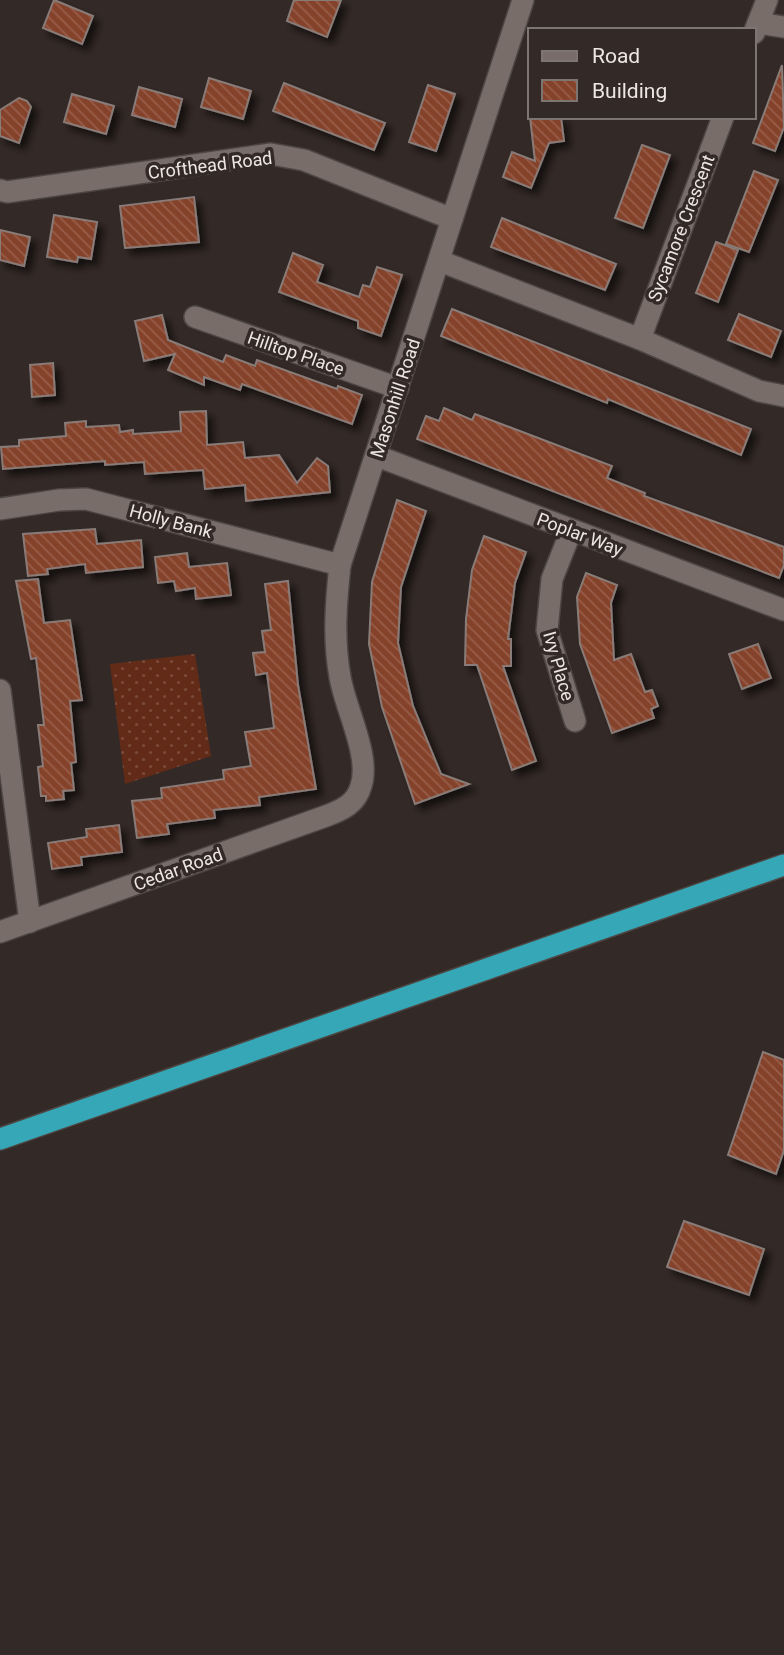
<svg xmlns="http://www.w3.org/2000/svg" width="784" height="1655" font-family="Roboto,sans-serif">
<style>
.grass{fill:url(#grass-dots)}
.building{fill:url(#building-back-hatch);stroke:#897c78;stroke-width:2;filter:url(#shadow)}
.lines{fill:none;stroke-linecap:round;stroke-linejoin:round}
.minor-casing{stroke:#4d4542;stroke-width:24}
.highway-casing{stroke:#4d4542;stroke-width:24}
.minor{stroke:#796d69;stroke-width:21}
.highway{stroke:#35a7b6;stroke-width:21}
.labels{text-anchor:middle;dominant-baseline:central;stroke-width:7;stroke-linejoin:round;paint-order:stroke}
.street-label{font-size:18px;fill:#ede6e3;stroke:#332926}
</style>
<defs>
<pattern id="grass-dots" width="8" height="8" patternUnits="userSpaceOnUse" patternTransform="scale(1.75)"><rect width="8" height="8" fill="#622b18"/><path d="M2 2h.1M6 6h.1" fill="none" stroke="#794a39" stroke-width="1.8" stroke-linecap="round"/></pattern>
<pattern id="building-back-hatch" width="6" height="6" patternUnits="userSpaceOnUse" patternTransform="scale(1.75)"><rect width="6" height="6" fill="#85422a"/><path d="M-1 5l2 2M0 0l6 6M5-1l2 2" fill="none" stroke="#975d49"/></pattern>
<filter id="shadow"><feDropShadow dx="6" dy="6" stdDeviation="3.5" flood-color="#0009"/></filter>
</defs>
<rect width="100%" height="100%" fill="#332926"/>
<!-- grass -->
<path class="grass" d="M195,654L211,756L125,784L110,664Z"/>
<!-- building -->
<g class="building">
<path d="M54,0L93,16L82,44L43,28Z"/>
<path d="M294,0H341L327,37L287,21Z"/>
<path d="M782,65L784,127L775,151L753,143Z"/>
<path d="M209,78L251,91L243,119L201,107Z"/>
<path d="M284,83L385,123L374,150L273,111Z"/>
<path d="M428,85L455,94L436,151L409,142Z"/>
<path d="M139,87L182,99L175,127L132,115Z"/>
<path d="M72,94L114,106L106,134L64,122Z"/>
<path d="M19,98L27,101L31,107L19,143L0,136V110Z"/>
<path d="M530,117H561L564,141L549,143L531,188L503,177L512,152L535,161Z"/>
<path d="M642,145L670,155L643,228L615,218Z"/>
<path d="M754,171L778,180L749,252L726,244Z"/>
<path d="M194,197L199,242L125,248L120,206Z"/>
<path d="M54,215L97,222L91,259L78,257L77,262L47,257Z"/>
<path d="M502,218L616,264L605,290L491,247Z"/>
<path d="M0,230L30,237L24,266L0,260Z"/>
<path d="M716,242L738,250L718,302L696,293Z"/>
<path d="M293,253L323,265L317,282L359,297L363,285L370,287L377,267L402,275L381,336L358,328V321L279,292Z"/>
<path d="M452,309L751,429L741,455L608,399L607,403L441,336Z"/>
<path d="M739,314L781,331L771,357L728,340Z"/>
<path d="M162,315L168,340L223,362L226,355L255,366L257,360L337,389L338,386L362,395L352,424L242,384L240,390L204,377V385L168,370L175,354L144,361L135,321Z"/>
<path d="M53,363L55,395L32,397L30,365Z"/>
<path d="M444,408L472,420L475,414L612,466L607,478L645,493L644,496L784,547V565L779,578L417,439L426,416L439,421Z"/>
<path d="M206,411L207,445L243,442L245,458L279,455L297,483L317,458L328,466L330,492L246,501L245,485L205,489L203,470L145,474L144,462L105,465V461L3,469L1,447L19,446V440L66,436L65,423L86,421V427L119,425L120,432L133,430V434L181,431L180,412Z"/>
<path d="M397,500L426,511L401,587L398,643L413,706L441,774L469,784L415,804L382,707L369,644L372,582Z"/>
<path d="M95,529L97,544L141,540L143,567L86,573L85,564L47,569L48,574L28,576L23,534Z"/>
<path d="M484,536L526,552L515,583L508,639H511V666H503L536,761L512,770L477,665H465L466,619L472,570Z"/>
<path d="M187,553L189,567L227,563L231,595L196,599L195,588L176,591L174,581L158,583L155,557Z"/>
<path d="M586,573L617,585L611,603L614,660L631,654L645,692L652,690L658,706L651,709L654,718L612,733L580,644L577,597Z"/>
<path d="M38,579L44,623L70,620L82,700L70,701L76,762L71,763L74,790L63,791L64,799L46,801V796H41L38,767L43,766L38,725H44L36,658L31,659L16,581Z"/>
<path d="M288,581L298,685L316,789L259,797L260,805L214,810L215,818L167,824L169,834L137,838L132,801L162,798L161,788L224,779L223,770L251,766L245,732L274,728L267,673L256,675L253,653L265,652L262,631L271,630L265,584Z"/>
<path d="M758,644L771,678L742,689L729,654Z"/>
<path d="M119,825L122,852L81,857L82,865L52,869L48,843L87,837L86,829Z"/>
<path d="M763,1052L784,1060V1150L776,1174L728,1155Z"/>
<path d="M684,1221L764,1249L749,1295L667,1267Z"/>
</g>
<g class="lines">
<defs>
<g id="minor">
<path d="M758,23L784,27"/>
<path d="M754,33L767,0"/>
<path d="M0,190L7,192L271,154L304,160L452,219"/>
<path d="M440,261L640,339L759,391L784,396"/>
<path d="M195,317L398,388"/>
<path d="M640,339L723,117"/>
<path d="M377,456L784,610"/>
<path d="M0,509L59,500L86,499L340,565"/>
<path d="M571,531L552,579L547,630L575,721"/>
<path d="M0,690L30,922"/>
<path d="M0,932L326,816C342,810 356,804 361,786C371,756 345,708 340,677C333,639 336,602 340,565L523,0"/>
</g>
<path id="highway" d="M0,1139L784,865"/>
</defs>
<!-- minor casing -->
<use href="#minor" class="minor-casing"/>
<!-- highway casing -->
<use href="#highway" class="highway-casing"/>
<!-- minor -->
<use href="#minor" class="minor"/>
<!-- highway -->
<use href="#highway" class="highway"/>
</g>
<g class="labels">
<!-- street labels -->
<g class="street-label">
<text transform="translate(210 165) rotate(-7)">Crofthead Road</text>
<text transform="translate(681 228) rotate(-69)">Sycamore Crescent</text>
<text transform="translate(296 353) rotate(19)">Hilltop Place</text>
<text transform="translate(395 398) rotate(-72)">Masonhill Road</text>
<text transform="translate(171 521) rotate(15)">Holly Bank</text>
<text transform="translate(580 534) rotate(21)">Poplar Way</text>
<text transform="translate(559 666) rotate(74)">Ivy Place</text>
<text transform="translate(178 869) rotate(-20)">Cedar Road</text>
</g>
</g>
<!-- legend -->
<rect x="528" y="28" width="228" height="91" fill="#332926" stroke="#7d7572" stroke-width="2"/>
<rect x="542" y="51" width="35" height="10" fill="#796d69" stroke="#7d7572" stroke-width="2"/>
<text x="592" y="63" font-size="21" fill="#ede6e3">Road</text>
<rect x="542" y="80" width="35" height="21" fill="url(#building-back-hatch)" stroke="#7d7572" stroke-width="2"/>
<text x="592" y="98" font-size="21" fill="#ede6e3">Building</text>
</svg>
